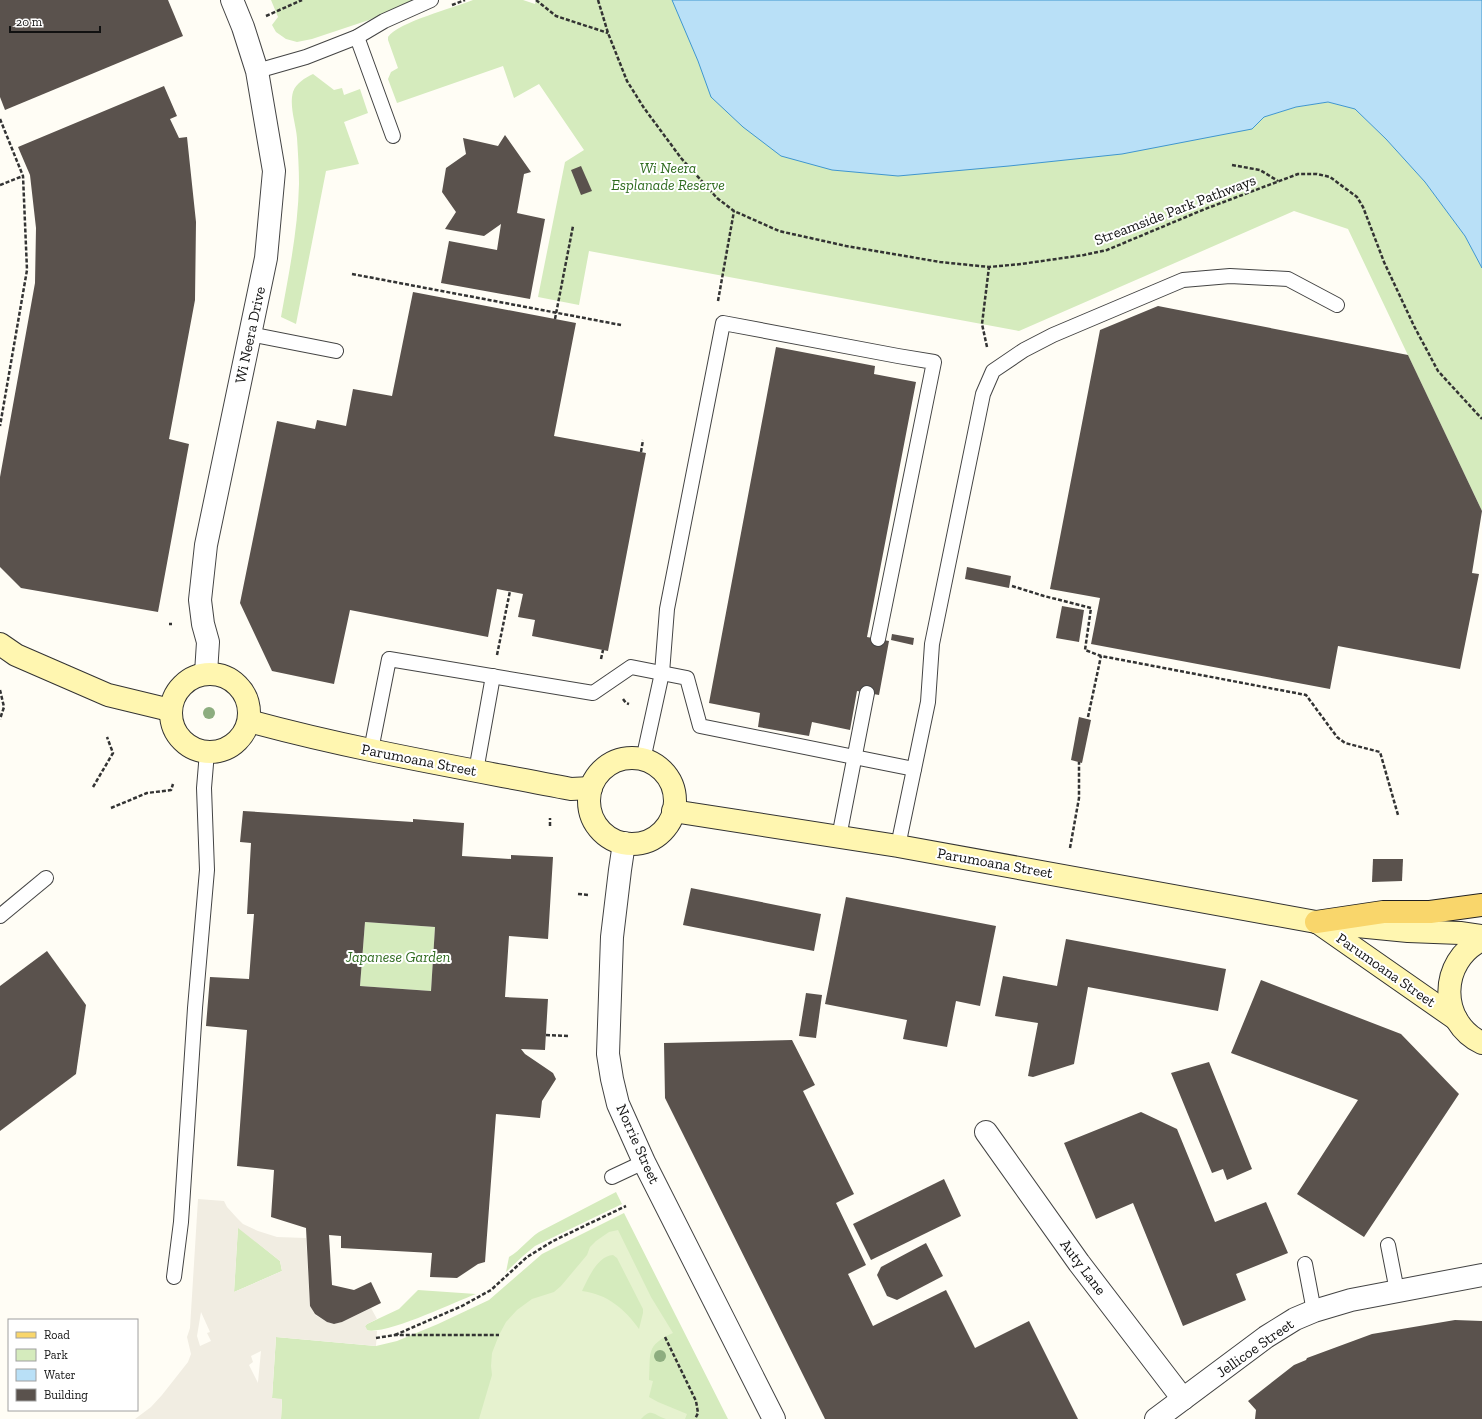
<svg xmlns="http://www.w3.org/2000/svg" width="1482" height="1419" font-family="'Zilla Slab',serif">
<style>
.green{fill:#d5ebbd}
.pitch{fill:#e6f2cf;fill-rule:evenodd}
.plaza{fill:#f1ede2;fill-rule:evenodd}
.water{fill:#b9e0f7;stroke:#3f96cf}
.building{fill:#5a524d;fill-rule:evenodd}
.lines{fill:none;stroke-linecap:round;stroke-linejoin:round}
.service-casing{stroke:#444;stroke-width:16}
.minor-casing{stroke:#444;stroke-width:24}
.tertiary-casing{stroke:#444;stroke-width:24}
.secondary-casing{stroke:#333;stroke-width:24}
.primary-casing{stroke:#222;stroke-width:24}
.path{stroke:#333;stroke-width:2.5;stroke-dasharray:4 2;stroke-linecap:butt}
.service{stroke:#fff;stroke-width:14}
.minor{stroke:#fff;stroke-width:22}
.tertiary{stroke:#fff;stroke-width:22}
.secondary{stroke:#fff6b0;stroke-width:22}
.primary{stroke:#f9d66b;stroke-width:22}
.tree{fill:#8dad7f}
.labels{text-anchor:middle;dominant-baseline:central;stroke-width:4;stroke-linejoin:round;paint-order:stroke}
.park-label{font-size:15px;font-style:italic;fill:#2f6b1f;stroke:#fff}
.street-label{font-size:15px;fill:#111;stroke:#fff}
</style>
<rect width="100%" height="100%" fill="#fffdf5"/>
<!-- green -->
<g class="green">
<path d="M271,0H414L369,20L312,39L297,42L286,39L276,32L272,25L278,17Z"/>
<path d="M473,0H523L535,4L536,0H1249L1264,117L1296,107L1328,102L1355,109L1386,139L1425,182L1465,236L1482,268V511L1348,229L1294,211L1019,331L589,251L579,305L538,297L565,162L584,150L539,84L514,98L503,66L397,103L388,79L391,72L398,68L388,40V37C398,22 454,8 473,0Z"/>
<path d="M313,74L334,90L342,88L344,95L360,89L368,113L344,122L359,164L326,171L296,324L281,317C289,273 298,229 299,184C299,169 298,153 297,138C296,124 289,106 293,92C296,83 305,78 313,74Z"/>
<path d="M365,922L435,927L431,991L360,986Z"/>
<path d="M616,1192L622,1204L535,1246L523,1256L506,1272L509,1257C521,1250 528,1239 539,1232Z"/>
<path d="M624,1213L728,1419H281L282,1400L272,1398L276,1337L376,1346L397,1341L438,1324L489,1300L542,1254Z"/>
<path d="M238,1227L280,1261L282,1271L234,1292Z"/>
<path d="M418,1290L476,1294C455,1302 384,1336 366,1330L365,1326L367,1324L399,1309Z"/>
</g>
<!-- pitch -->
<path class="pitch" d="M618,1230L651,1297L673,1333C645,1346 651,1352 649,1380L653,1381L649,1397L658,1402L687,1414L685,1419C679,1419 671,1419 666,1419C653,1415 652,1407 641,1419H479L492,1375L491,1366L492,1353L499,1335L506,1322L517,1310L532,1299L554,1292L561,1286L587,1255L590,1247L596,1241L609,1232ZM613,1255L617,1258L643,1309V1313L639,1329C625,1309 607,1294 582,1291C588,1279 597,1256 613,1255Z"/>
<!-- plaza -->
<path class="plaza" d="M198,1199L224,1201L227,1207L237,1218L243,1224L258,1231L277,1237L306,1238L310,1306L315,1315L327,1322L334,1324L342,1322L371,1308L377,1319L367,1324L365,1326L368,1331H377L376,1346L276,1337L272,1398L282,1399L281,1419H135L151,1407L162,1395L188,1362L191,1354L187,1337L190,1328ZM238,1228L280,1261L282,1271L234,1292ZM201,1312L210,1332L207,1333L211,1341L200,1346L197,1336ZM261,1351L258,1382V1383L249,1365L253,1362L251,1356Z"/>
<!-- water -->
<path class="water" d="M672,0H1482V268L1465,236L1425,182L1386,139L1355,109L1328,102L1296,107L1264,117L1252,129L1122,154L1009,166L898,176L832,170L781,156L743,127L711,97L698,61Z"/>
<!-- building -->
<g class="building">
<path d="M0,0H168L183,36L5,110L0,97Z"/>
<path d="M164,86L177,116L170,119L179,138L187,137L196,222L195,300L169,439L189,444L158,612L21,588L0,567V477L35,283L36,228L30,175L18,147Z"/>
<path d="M505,135L531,172L524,174L517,213L545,219L530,299L441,283L449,241L497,250L501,224L484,236L445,229L456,212L442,192L446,168L466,154L463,138L498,146Z"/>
<path d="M581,166L592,191L581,195L571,170Z"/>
<path d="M413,292L576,323L554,436L646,453L608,651L532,636L535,620L518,617L523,594L497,589L488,637L350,610L334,684L272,671L240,603L277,421L315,429L317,420L346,426L353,389L392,396Z"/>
<path d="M1158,306L1408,355L1482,511L1472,573L1479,574L1460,669L1338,646L1330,689L1091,644L1100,598L1050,589L1100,330Z"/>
<path d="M776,347L875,366L874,374L916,382L867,637L889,641L879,695L857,691L850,730L812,722L809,736L758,727L760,713L709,703Z"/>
<path d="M967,567L1011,576L1009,588L965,579Z"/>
<path d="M1062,606L1084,610L1079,642L1056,638Z"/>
<path d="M892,634L914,638L913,645L891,640Z"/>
<path d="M1079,717L1091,720L1082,763L1071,760Z"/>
<path d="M243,811L413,822V819L464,823L462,856L511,859V855L553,857L548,939L509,936L505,997L548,999L545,1050L521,1049L525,1054L553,1073L556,1079L542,1101L540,1118L496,1114L485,1262L478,1264L457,1278L430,1277L432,1253L341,1248V1236L329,1235L332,1285L354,1290L371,1282L381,1303L342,1322L334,1324L327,1322L315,1314L310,1306L306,1228L271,1217L274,1170L237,1166L247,1030L206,1026L210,977L249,979L254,914H247L251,843L240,842ZM365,922L435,927L431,991L360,986Z"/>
<path d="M1373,859H1403L1402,881L1372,882Z"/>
<path d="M691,888L821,914L814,951L683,925Z"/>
<path d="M846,897L996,926L980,1006L956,1001L947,1047L903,1039L907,1020L825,1004Z"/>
<path d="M1066,939L1226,969L1218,1011L1088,987L1074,1064L1033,1077L1028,1076L1038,1023L995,1016L1003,976L1057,986Z"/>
<path d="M47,951L86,1005L76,1074L0,1131V986Z"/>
<path d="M1261,980L1401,1034L1459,1094L1364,1237L1297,1194L1358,1100L1231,1053Z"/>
<path d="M806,993L822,995L816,1038L799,1036Z"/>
<path d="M792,1040L815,1085L803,1091L854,1194L836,1203L866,1265L848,1274L873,1326L946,1290L975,1348L1029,1321L1078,1419H825L665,1098L664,1043Z"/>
<path d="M1209,1062L1252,1169L1227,1180L1223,1169L1212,1173L1171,1073Z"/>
<path d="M1141,1112L1177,1129L1215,1222L1266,1202L1288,1253L1236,1274L1246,1300L1183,1326L1133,1203L1096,1219L1064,1143Z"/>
<path d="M944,1179L961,1216L871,1260L853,1224Z"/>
<path d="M926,1243L943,1276L897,1300L887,1296L877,1275L881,1267Z"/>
<path d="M1455,1320L1482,1321V1419H1255L1256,1410L1248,1401L1294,1365L1306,1360L1307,1358L1372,1334Z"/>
</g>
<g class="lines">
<defs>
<g id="service">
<path d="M357,37L393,136"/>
<path d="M257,71L306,57L357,37L384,21L431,0"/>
<path d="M250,334L336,351"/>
<path d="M371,750L389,659L593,693L631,667L687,678L700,726L914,769"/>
<path d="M643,760L662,673L667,609L723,323L898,356L934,362L878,639"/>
<path d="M476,771L493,676"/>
<path d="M839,837L867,693"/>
<path d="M898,846L928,702L932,644L983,394L993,371L1024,350L1053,335L1183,280L1230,276L1288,279L1337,305"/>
<path d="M0,916L46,878"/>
<path d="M612,1177L644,1162"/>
<path d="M1388,1245L1397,1291"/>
<path d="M1305,1264L1314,1311"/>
<path d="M174,1277L181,1222L195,1008L207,870L204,788L207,752"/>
</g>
<g id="minor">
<path d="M206,673L208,642L203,624L200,600L206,545L266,258L274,171L257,71L243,27L232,0"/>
<path d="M986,1132L1079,1263L1183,1399"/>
<path d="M1156,1419L1266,1337L1295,1319L1314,1311L1351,1300L1482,1275"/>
</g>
<path id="tertiary" d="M624,843L620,870L612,937L608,1054L612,1079L618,1104L644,1162L774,1419"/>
<g id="secondary">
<path d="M0,644L16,655L108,695L170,710"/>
<circle cx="210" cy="713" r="39"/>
<path d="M249,721C355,750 463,768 571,789L591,788"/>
<circle cx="632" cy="801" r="43"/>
<path d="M673,811L898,846L1316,922L1408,931L1460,933L1482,936"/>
<path d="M1317,922L1456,1019"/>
<path d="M1482,940C1439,961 1438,1022 1482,1043"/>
</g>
<path id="primary" d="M1316,922L1383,912H1430L1482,905"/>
</defs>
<!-- service casing -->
<use href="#service" class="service-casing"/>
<!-- minor casing -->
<use href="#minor" class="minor-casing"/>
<!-- tertiary casing -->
<use href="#tertiary" class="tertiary-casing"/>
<!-- secondary casing -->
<use href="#secondary" class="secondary-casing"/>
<!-- primary casing -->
<use href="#primary" class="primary-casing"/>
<!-- path -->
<g class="path">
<path d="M536,0L556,16L608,33"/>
<path d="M598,0L608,33L627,81L644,108L681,158L717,198L734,211L779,231L846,246L940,262L989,267L1021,264L1084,255L1107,250L1205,209L1298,174H1317L1330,177L1357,197L1363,207L1384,262L1414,326L1438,371L1482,419"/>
<path d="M452,5L465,0"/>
<path d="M266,16L302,0"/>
<path d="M0,119L23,176L27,270L0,426"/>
<path d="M1232,165L1260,170L1278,181"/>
<path d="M0,185L23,176"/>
<path d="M352,274L621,325"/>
<path d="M718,301L734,211"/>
<path d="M555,319L573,226"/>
<path d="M987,347L982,324L989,267"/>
<path d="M641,452L643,440"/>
<path d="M1012,586L1044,596L1091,608L1085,650L1101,656L1306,695L1337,737L1345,743L1380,752L1398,815"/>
<path d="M169,624H172"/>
<path d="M497,655L510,591"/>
<path d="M601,659L603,650"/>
<path d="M0,690L4,707L0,719"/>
<path d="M623,699L626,703L629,704"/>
<path d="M1088,717L1101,656"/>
<path d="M93,787L113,753L107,737"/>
<path d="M111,808L147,793L171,790L173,784"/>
<path d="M550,826V818"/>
<path d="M1070,848L1079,798V762"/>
<path d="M578,894L589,895"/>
<path d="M546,1035L568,1036"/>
<path d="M395,1335L462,1306L491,1290L527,1257L553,1241L626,1206"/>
<path d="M665,1337L696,1401L698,1413L695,1419"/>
<path d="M376,1338L395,1335H499"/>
</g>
<!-- service -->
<use href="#service" class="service"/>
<!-- minor -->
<use href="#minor" class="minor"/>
<!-- tertiary -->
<use href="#tertiary" class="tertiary"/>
<!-- secondary -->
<use href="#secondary" class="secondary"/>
<!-- primary -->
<use href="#primary" class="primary"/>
</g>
<!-- trees -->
<g class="tree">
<circle cx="209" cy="713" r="6"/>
<circle cx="660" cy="1356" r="6"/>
</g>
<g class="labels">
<!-- park labels -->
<g class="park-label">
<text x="668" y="168">Wi Neera<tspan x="668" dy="17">Esplanade Reserve</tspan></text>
<text x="398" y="957">Japanese Garden</text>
</g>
<!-- street labels -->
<g class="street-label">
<text transform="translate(1175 210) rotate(-21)">Streamside Park Pathways</text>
<text transform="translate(250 335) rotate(-78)">Wi Neera Drive</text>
<text transform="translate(419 760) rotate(11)">Parumoana Street</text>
<text transform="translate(995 863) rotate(10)">Parumoana Street</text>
<text transform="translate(1386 970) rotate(35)">Parumoana Street</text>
<text transform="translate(638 1144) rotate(66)">Norrie Street</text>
<text transform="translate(1083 1267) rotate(53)">Auty Lane</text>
<text transform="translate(1255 1348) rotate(-35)">Jellicoe Street</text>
</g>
</g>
<!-- legend -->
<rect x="8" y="1319" width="130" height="92" fill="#ffffff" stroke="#a0a0a0"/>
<rect x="16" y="1332" width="20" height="6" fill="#f9d66b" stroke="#a0a0a0"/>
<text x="44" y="1339" font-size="12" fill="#111111">Road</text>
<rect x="16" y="1349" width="20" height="12" fill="#d5ebbd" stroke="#a0a0a0"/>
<text x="44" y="1359" font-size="12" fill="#111111">Park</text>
<rect x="16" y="1369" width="20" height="12" fill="#b9e0f7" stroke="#a0a0a0"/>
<text x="44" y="1379" font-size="12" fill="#111111">Water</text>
<rect x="16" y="1389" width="20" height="12" fill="#5a524d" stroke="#a0a0a0"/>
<text x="44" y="1399" font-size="12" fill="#111111">Building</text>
<!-- scale -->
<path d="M10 26v6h90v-6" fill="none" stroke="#111111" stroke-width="2"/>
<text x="16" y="26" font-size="12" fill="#111111" stroke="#ffffff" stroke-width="3" paint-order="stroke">20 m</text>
</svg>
